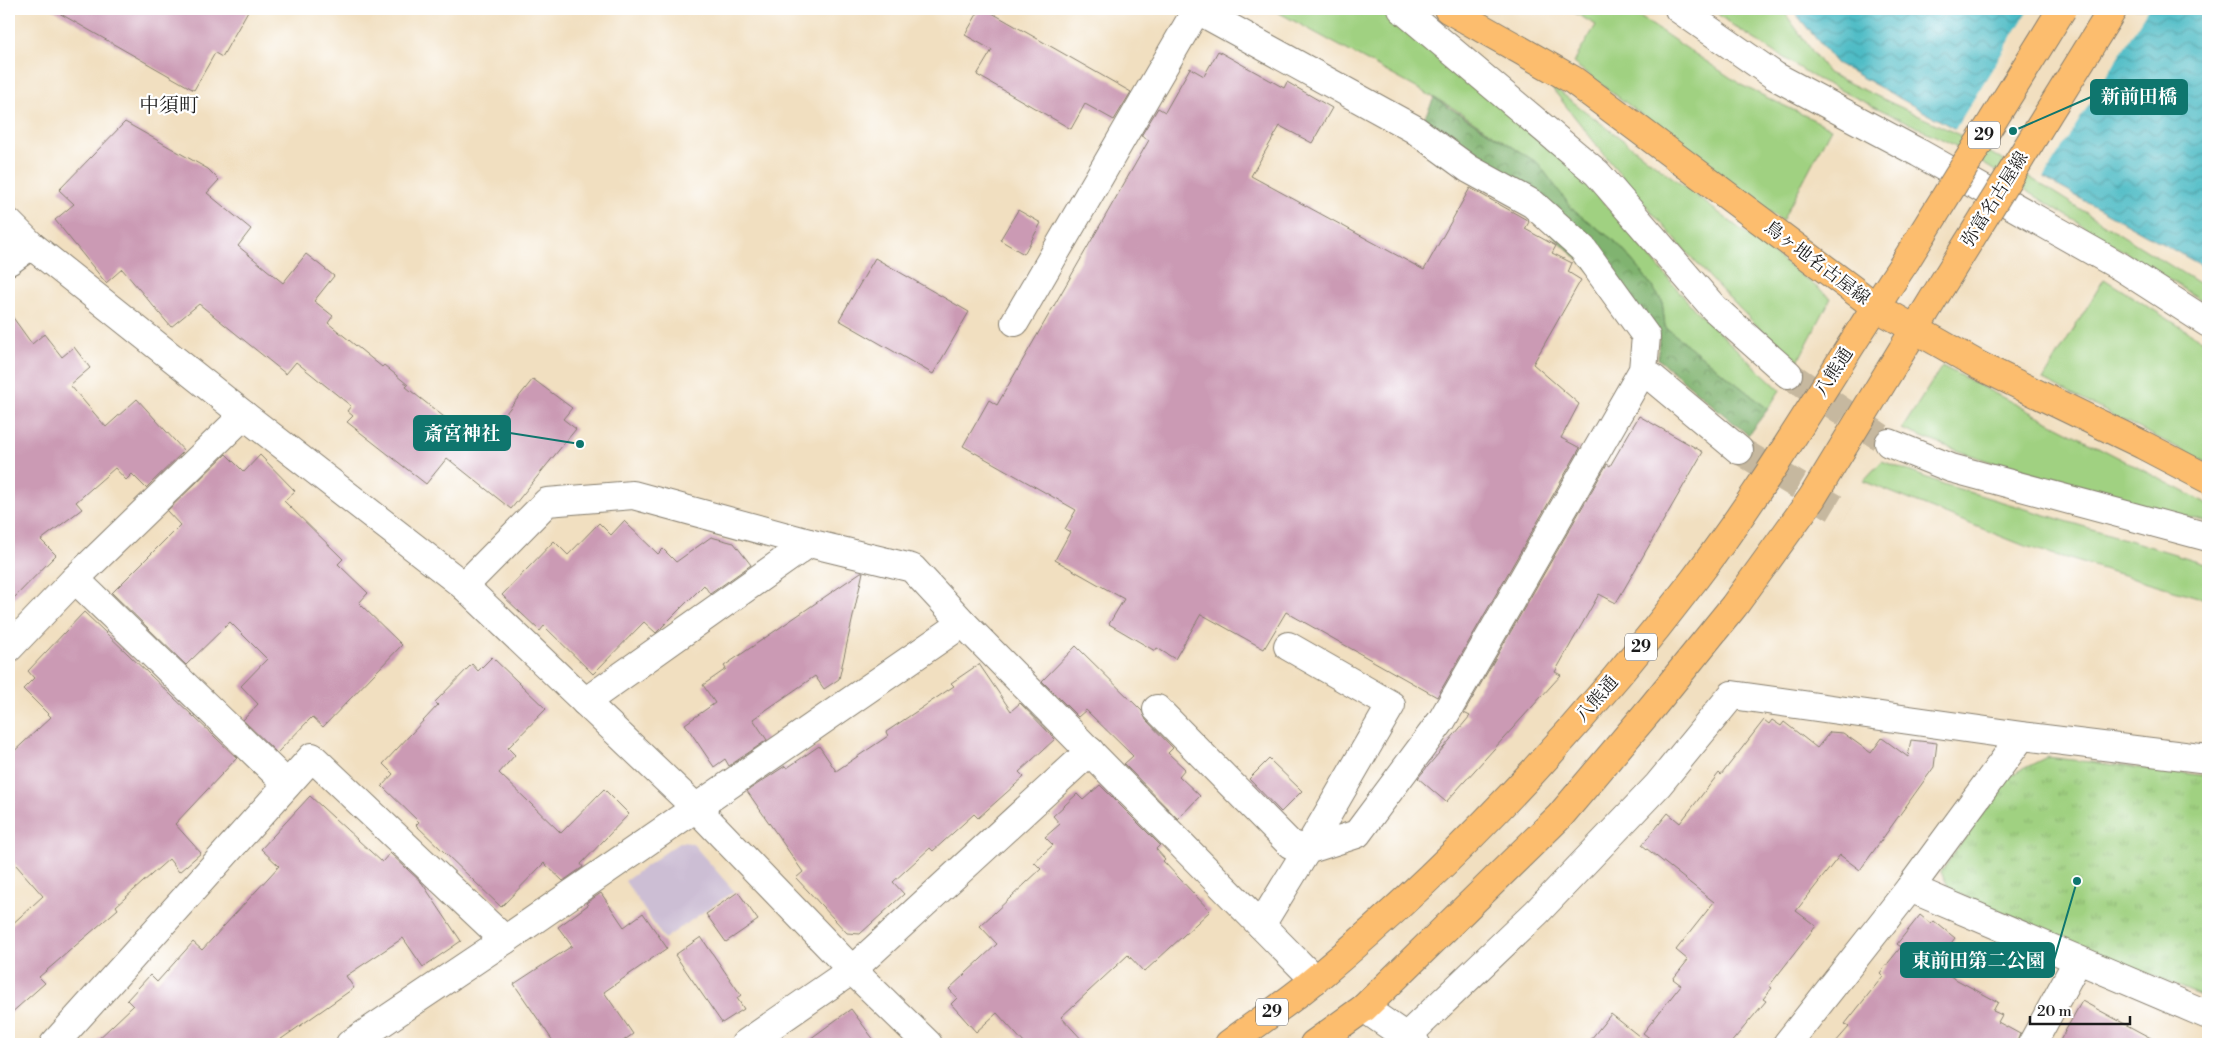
<svg xmlns="http://www.w3.org/2000/svg" width="2217" height="1053" font-family="'Libre Bodoni','Noto Serif JP',serif">
<style>
.industrial{fill:#ccbed4}
.green{fill:#a0d181;stroke:#5e764e}
.forest{fill:url(#forest-crowns);stroke:#4e6846}
.park{fill:url(#park-tufts);stroke:#5e764e}
.water{fill:url(#water-waves);stroke:#346c70}
.pier{fill:#f1dfc0}
.building{fill:#cb9ab4}
.lines{fill:none;stroke-linecap:round;stroke-linejoin:round}
.minor-tunnel{stroke:#c6b89f;stroke-width:28;stroke-dasharray:28 14;stroke-linecap:butt}
.minor-casing{stroke:#867e6e;stroke-width:30}
.major-casing{stroke:#867e6e;stroke-width:30}
.minor{stroke:#fff;stroke-width:28}
.major{stroke:#fcbd6e;stroke-width:28}
.major-bridge-casing{stroke:#867e6e;stroke-width:30;stroke-linecap:butt}
.major-bridge{stroke:#fcbd6e;stroke-width:28}
.labels{text-anchor:middle;dominant-baseline:central;stroke-width:4.5;stroke-linejoin:round;paint-order:stroke}
.shield{fill:#fff;stroke:#606060;stroke-width:1}
.shield-label{font-size:16px;font-weight:bold;fill:#1c1c1c}
.street-label{font-size:18px;fill:#1c1c1c;stroke:#fff}
.quarter-label{font-size:20px;fill:#1c1c1c;stroke:#fff}
.leader{fill:none;stroke:#0f766e;stroke-width:2}
.callout-dot{fill:#0f766e;stroke:#fff;stroke-width:2}
.callout{fill:#0f766e;stroke:#0f766e;stroke-width:2}
.callout-label{font-size:19px;text-anchor:middle;font-weight:bold;fill:#fff}
</style>
<defs>
<pattern id="forest-crowns" width="20" height="18" patternUnits="userSpaceOnUse" patternTransform="scale(1.25)"><rect width="20" height="18" fill="#80b36f"/><path d="M2 6a3 3 0 1 1 6 0M12 15a3 3 0 1 1 6 0" fill="none" stroke="#68915a"/></pattern>
<pattern id="park-tufts" width="24" height="20" patternUnits="userSpaceOnUse" patternTransform="scale(1.25)"><rect width="24" height="20" fill="#a0d181"/><path d="M3 7l-1-3M5 7V3M7 7l1-3M15 17l-1-3M17 17v-4M19 17l1-3" fill="none" stroke="#89b36f"/></pattern>
<pattern id="water-waves" width="16" height="10" patternUnits="userSpaceOnUse" patternTransform="scale(1.25)"><rect width="16" height="10" fill="#4dbbc5"/><path d="M0 5q4-4 8 0t8 0" fill="none" stroke="#3f979f"/></pattern>
</defs>
<rect width="100%" height="100%" fill="#fff"/>
<filter id="ink" filterUnits="userSpaceOnUse"><feTurbulence type="fractalNoise" baseFrequency=".02" numOctaves="2"/><feDisplacementMap in="SourceGraphic" scale="10" xChannelSelector="R" yChannelSelector="G"/><feConvolveMatrix kernelMatrix="1 2 1 2 8 2 1 2 1" color-interpolation-filters="sRGB"/></filter>
<filter id="wash" filterUnits="userSpaceOnUse"><feTurbulence type="fractalNoise" baseFrequency=".0096" numOctaves="4" result="noise"/><feDisplacementMap in="SourceGraphic" scale="20" xChannelSelector="R" yChannelSelector="G"/><feGaussianBlur stdDeviation="1.12" result="paint"/><feColorMatrix in="noise" values="0 0 0 0 0 0 0 0 0 0 0 0 0 0 0 0 0 1.4 0 .05"/><feComposite in="paint" operator="in"/></filter>
<g filter="url(#wash)">
<rect width="100%" height="100%" fill="#f1dfc0"/>
<!-- industrial -->
<path class="industrial" d="M680,842L692,843L734,891L664,939L625,881Z"/>
<!-- green -->
<g class="green">
<path d="M1272,9H1384L1583,178L1695,310L1780,390L1768,409L1665,327L1662,301L1641,271L1616,242L1574,211L1537,163L1453,108Z"/>
<path d="M1568,9H1628L1743,86L1831,128L1782,221L1573,63L1596,25Z"/>
<path d="M1711,9H1782L1828,73L1970,140L2208,289V304L1952,144L1817,79L1732,25Z"/>
<path d="M1548,83L1831,298L1798,361C1782,347 1765,334 1750,319C1676,246 1611,164 1548,83Z"/>
<path d="M2104,279L2208,344V463L2043,380Z"/>
<path d="M1942,366L2208,504V522C2104,496 2001,470 1902,429Z"/>
<path d="M1882,461L1946,485L2208,564V600L2025,546L1863,481Z"/>
</g>
<!-- forest -->
<path class="forest" d="M1434,98L1538,163L1574,211L1616,242L1641,271L1662,301L1665,327L1768,409L1748,435L1658,359L1659,338L1473,158L1422,123Z"/>
<!-- park -->
<path class="park" d="M2047,757L2208,776V999L1950,890L1941,872L2009,776Z"/>
<!-- water -->
<path class="water" d="M1792,9H2208V269L1836,63Z"/>
<!-- pier -->
<path class="pier" d="M2029,9H2148L2042,180L1954,131Z"/>
<g id="blocks">
<!-- building -->
<g class="building">
<path d="M52,9H249L222,57L215,53L194,90Z"/>
<path d="M980,9H985L1131,92L1114,120L1085,104L1071,129L977,75L992,50L965,35Z"/>
<path d="M1218,51L1284,88L1287,82L1332,108L1312,143L1280,126L1251,176L1424,270L1470,188L1527,220L1529,222L1525,229L1556,246L1552,253L1572,263L1568,272L1581,280L1533,364L1579,404L1561,438L1580,448L1437,697L1286,612L1264,649L1201,614L1175,659L1157,648L1155,651L1109,624L1124,599L1055,560L1070,532L1065,529L1076,510L963,446L989,400L997,405L1149,140L1141,136L1158,108L1165,112L1190,68L1204,76Z"/>
<path d="M125,122L208,169L219,180L207,193L251,229L238,246L283,283L306,254L334,276L314,301L333,316L328,323L382,367L384,365L408,385L406,387L467,435L481,418L494,428L533,379L572,408L563,419L576,429L511,509L447,458L426,484L347,422L353,416L347,411L351,406L296,362L286,374L199,304L171,327L122,269L106,283L55,220L74,204L59,190Z"/>
<path d="M1018,210L1041,223L1024,254L1000,240Z"/>
<path d="M875,258L969,312L933,374L839,320Z"/>
<path d="M9,312L32,344L44,334L62,357L74,347L90,368L70,385L106,427L137,399L184,451L146,488L132,474L126,480L115,468L76,502L82,509L41,540L56,555L9,603Z"/>
<path d="M1639,416L1703,452L1616,603L1599,594L1555,672L1561,675L1446,802L1418,778L1470,716L1464,713L1607,464L1610,466Z"/>
<path d="M226,454L244,472L260,455L295,491L284,501L343,559L338,564L368,593L359,603L402,645L323,727L312,717L277,753L243,720L258,704L241,686L267,659L230,622L186,665L112,593L180,525L167,511Z"/>
<path d="M624,521L658,554L663,549L676,562L711,537L734,543L751,565L710,594L704,585L656,633L644,622L593,674L544,626L540,631L502,595L554,541L568,555L599,523L611,535Z"/>
<path d="M861,572H863L839,679L824,689L815,676L753,719L767,740L729,766L725,759L714,767L685,724L715,703L703,685L726,669L724,666Z"/>
<path d="M84,612L237,758L175,824L201,853L179,872L169,859L116,906L118,909L39,977L45,983L9,1015V927L43,896L9,857V756L51,717L23,689L34,678L28,671Z"/>
<path d="M1076,646L1142,711L1146,720L1173,748L1168,753L1185,769L1179,776L1200,796L1178,819L1124,764L1133,756L1086,710L1078,717L1042,681Z"/>
<path d="M492,657L546,709L508,748L515,755L499,773L561,833L604,789L629,814L581,864L583,867L563,881L544,863L501,907L416,825L419,822L382,786L393,774L383,764L438,705L435,702L472,664L478,671Z"/>
<path d="M979,664L1011,711L1020,703L1055,739L1019,772L1024,777L978,818L974,814L933,851L930,848L893,882L904,894L860,934L847,933L796,878L803,872L747,791L785,766L787,768L819,746L836,771L888,736L886,732L954,686L951,683Z"/>
<path d="M1764,720L1769,724L1772,720L1781,726L1784,722L1817,748L1830,732L1843,733L1871,753L1882,738L1908,757L1911,740L1937,743L1934,767L1860,870L1840,855L1796,911L1816,926L1769,986L1772,988L1763,999L1766,1001L1730,1044H1657L1643,1033L1681,985L1673,979L1688,960L1676,950L1714,902L1642,845L1668,813L1680,823L1719,773L1721,775Z"/>
<path d="M1269,759L1302,791L1281,812L1249,779Z"/>
<path d="M1100,785L1160,845L1156,849L1165,859L1163,861L1210,911L1144,972L1128,955L1061,1017L1086,1044H1025L997,1013L976,1032L951,1004L957,998L949,989L997,944L980,926L1041,869L1034,862L1053,845L1045,837L1060,824L1053,816L1077,794L1083,800Z"/>
<path d="M310,796L382,862L390,853L422,883L461,941L423,967L403,938L346,976L354,988L274,1044H93L133,1006L127,1000L150,975L157,982L193,942L202,950L279,866L261,849Z"/>
<path d="M738,892L758,920L726,942L706,914Z"/>
<path d="M601,893L624,927L643,913L667,948L604,992L633,1034L619,1044H555L514,984L572,946L558,927L588,905L586,903Z"/>
<path d="M1920,915L1931,924L1934,921L1955,938L1933,967L1998,1002L1993,1011L2002,1015L1998,1022L2020,1034L2016,1044H1834L1849,1027L1845,1024L1883,976L1880,973L1901,947L1897,944Z"/>
<path d="M701,937L741,995L737,998L744,1009L722,1023L675,955Z"/>
<path d="M2082,1001L2162,1044H2058Z"/>
<path d="M851,1009L877,1044H803Z"/>
<path d="M1611,1014L1649,1044H1587Z"/>
</g>
</g>
</g>
<g filter="url(#ink)">
<use href="#blocks" fill-opacity="0" stroke="#867e6e" stroke-width="1"/>
<g class="lines">
<!-- minor-tunnel -->
<g class="minor-tunnel">
<path d="M1788,374L1889,443"/>
<path d="M1739,450L1847,515"/>
</g>
<defs>
<g id="minor">
<path d="M1196,9L1414,129L1469,169L1533,204L1583,249L1646,336L1643,370L1442,720L1357,834L1307,850L1261,925"/>
<path d="M1402,9L1597,173L1714,308L1788,374"/>
<path d="M1679,9L1775,76L1919,153L2121,267L2208,323"/>
<path d="M9,223L31,245L244,415L464,586L695,807L852,970L928,1044"/>
<path d="M9,261L31,245"/>
<path d="M1015,322L1197,9"/>
<path d="M1643,370L1739,450"/>
<path d="M1889,443L1951,468L2208,537"/>
<path d="M75,579L287,784"/>
<path d="M464,586L547,502L633,495L809,543L912,568L963,623L1315,980"/>
<path d="M9,648L75,579L244,415"/>
<path d="M585,702L809,543"/>
<path d="M1157,709L1290,844L1307,850L1391,705L1288,646"/>
<path d="M1910,888L2208,1015"/>
<path d="M1364,1008L1416,1044"/>
<path d="M1406,1037L1537,912L1658,785L1732,695L2022,736L2208,759"/>
<path d="M54,1044L312,757L505,940"/>
<path d="M350,1044L505,940L963,623"/>
<path d="M745,1044L852,970L1090,751"/>
<path d="M1787,1044L1910,888L2022,736"/>
<path d="M2032,1044L2078,960"/>
</g>
<g id="major">
<path d="M1448,9L1573,80L1876,307L1980,366L2143,445L2208,479"/>
<path d="M1229,1044C1258,1022 1289,1002 1317,978C1457,861 1583,725 1694,580C1771,479 1834,368 1905,262"/>
<path d="M1314,1044L1364,1008L1560,816L1653,706L1734,606L1812,498L1940,288"/>
</g>
</defs>
<!-- minor casing -->
<use href="#minor" class="minor-casing"/>
<!-- major casing -->
<use href="#major" class="major-casing"/>
<!-- minor -->
<use href="#minor" class="minor"/>
<!-- major -->
<use href="#major" class="major"/>
<defs>
<g id="major-bridge">
<path d="M1905,262L2062,9"/>
<path d="M1940,288L2113,9"/>
</g>
</defs>
<!-- major-bridge casing -->
<use href="#major-bridge" class="major-bridge-casing"/>
<!-- major-bridge -->
<use href="#major-bridge" class="major-bridge"/>
</g>
</g>
<g class="labels">
<!-- shield labels -->
<g class="shield">
<rect x="1968" y="121.5" width="32" height="27" rx="4"/>
<rect x="1625" y="633.5" width="32" height="27" rx="4"/>
<rect x="1256" y="998.5" width="32" height="27" rx="4"/>
</g>
<g class="shield-label">
<text x="1984" y="135">29</text>
<text x="1641" y="647">29</text>
<text x="1272" y="1012">29</text>
</g>
<!-- street labels -->
<g class="street-label">
<text transform="translate(1995 199) rotate(-58)">弥富名古屋線</text>
<text transform="translate(1817 263) rotate(37)">鳥ヶ地名古屋線</text>
<text transform="translate(1834 372) rotate(-57)">八熊通</text>
<text transform="translate(1597 699) rotate(-49)">八熊通</text>
</g>
<!-- quarter labels -->
<g class="quarter-label">
<text x="169" y="106">中須町</text>
</g>
</g>
<!-- callouts -->
<path class="leader" d="M2013 131L2091 97M580 444L510 433M2077 881L2054 960"/>
<g class="callout-dot">
<circle cx="2013" cy="131" r="5"/>
<circle cx="580" cy="444" r="5"/>
<circle cx="2077" cy="881" r="5"/>
</g>
<g class="callout">
<rect x="2091" y="80" width="96" height="34" rx="5"/>
<rect x="414" y="416" width="96" height="34" rx="5"/>
<rect x="1901" y="943" width="153" height="34" rx="5"/>
</g>
<g class="callout-label">
<text x="2139" y="103">新前田橋</text>
<text x="462" y="440">斎宮神社</text>
<text x="1978" y="967">東前田第二公園</text>
</g>
<!-- margin -->
<rect width="2217" height="1053" fill="none" stroke="#fff" stroke-width="30"/>
<!-- scale -->
<path d="M2030 1016v8h100v-8" fill="none" stroke="#1c1c1c" stroke-width="2.5"/>
<text x="2037" y="1016" font-size="15" fill="#1c1c1c" stroke="#ffffff" stroke-width="4" paint-order="stroke">20 m</text>
</svg>
